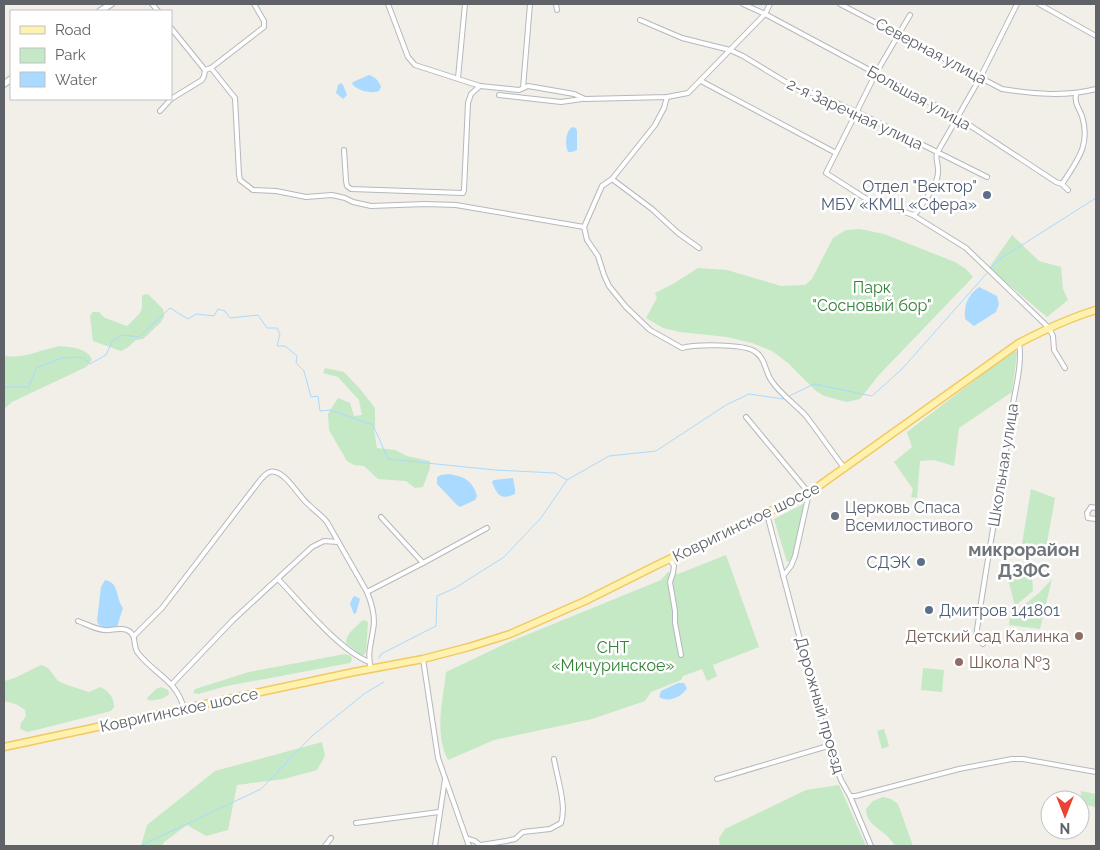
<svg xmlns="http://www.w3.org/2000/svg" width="1100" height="850" font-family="Raleway,sans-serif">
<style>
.green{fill:#c5e8c5}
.water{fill:#aadaff}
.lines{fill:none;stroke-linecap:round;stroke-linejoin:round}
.stream{stroke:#aadaff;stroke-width:1}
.minor-casing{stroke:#b5b8bc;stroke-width:6}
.secondary-casing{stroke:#b6babf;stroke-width:8}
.primary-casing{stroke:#f2c960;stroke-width:9}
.minor{stroke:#fff;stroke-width:4}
.secondary{stroke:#fff;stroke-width:5.5}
.primary{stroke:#fff2af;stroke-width:6}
.service-dot{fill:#5c6f8a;stroke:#fff;stroke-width:2}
.worship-dot{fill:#6b7280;stroke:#fff;stroke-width:2}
.education-dot{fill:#8d6e63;stroke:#fff;stroke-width:2}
.labels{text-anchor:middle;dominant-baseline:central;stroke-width:5;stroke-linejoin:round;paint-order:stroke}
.street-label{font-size:16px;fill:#5f6368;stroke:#fff}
.service-label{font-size:16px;fill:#4e5e75;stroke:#fff;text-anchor:end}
.park-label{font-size:16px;fill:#348238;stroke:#fff}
.worship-label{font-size:16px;fill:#5b616d;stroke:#fff;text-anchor:start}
.education-label{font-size:16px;fill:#785e54;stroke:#fff;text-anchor:end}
.neighbourhood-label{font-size:18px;font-weight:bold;fill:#70757a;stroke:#fff}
</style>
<rect width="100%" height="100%" fill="#f1efe8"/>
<!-- green -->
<g class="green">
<path d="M860,229L884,234L955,262L966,269L973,277L878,376L860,399L847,402L824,396L816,391L788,363L772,351L752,343L727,337L680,332L663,328L646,318L657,298L655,293L673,284L698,268L727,270L781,286L805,285L812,279L833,238L846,230Z"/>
<path d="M1012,235L1039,261L1061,267L1063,289L1068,300L1047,317L989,268Z"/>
<path d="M145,294L149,295L163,309L164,317L161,322L143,339L136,340L127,348L121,351L93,341L90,316L93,312H99L105,318L127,326L140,313L142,308V296Z"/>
<path d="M60,346C71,347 88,348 92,360L86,367L12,402L4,409V356C24,359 40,350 60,346Z"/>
<path d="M1014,350L1017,353L1012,392L959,428L954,466L934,460L920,461L917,498L911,497L913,489L894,462L912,447L907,432Z"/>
<path d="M325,368L344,372L360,389L375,408V424L374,430L377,448L395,450L407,456L430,461V468L423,487L415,488L406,481L378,479L364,466L354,465L347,461L329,430L328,414L338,398L350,403L354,416L362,415L359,400L338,377L323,373Z"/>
<path d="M1031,489L1055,498L1046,548L1022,544Z"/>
<path d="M805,503L792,560L787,562L774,519Z"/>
<path d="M726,555L759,647L713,665L717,676L707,681L702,669L683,676L681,680L651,692L645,701L592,719L494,740L448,760C434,732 443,701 446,672L507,643L661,580L668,572L678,574Z"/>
<path d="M1032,574L1033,591L1015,606L1008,579Z"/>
<path d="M1052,579L1040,629L1009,625L1010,616L1039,593Z"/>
<path d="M363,620L367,621L368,623L366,652L364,655H361L346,643C346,633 356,627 363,620Z"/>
<path d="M345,654L351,656L352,660L350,663L227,686L198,694L193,693L195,689L249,672Z"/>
<path d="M42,665L49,669L58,681L67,685L89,692L101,687C109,692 114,697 114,707L111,711L28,732L20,729L21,723L26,716L25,710L16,704L4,701V681C19,678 28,670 42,665Z"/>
<path d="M923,668L944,670L942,692L921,690Z"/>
<path d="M161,687L168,690L169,694C165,699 154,701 148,700L147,698L156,689Z"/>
<path d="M884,729L889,746L882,749L877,731Z"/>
<path d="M322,742L325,756L317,770L284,779L237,785L228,830L206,836L187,825L164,842L162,846H141L147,825L215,771Z"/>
<path d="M839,785L866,846H720L719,838L725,829L806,790Z"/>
<path d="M1081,791L1096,794V807L1080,804Z"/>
<path d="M883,797L891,799L898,804L913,846H895C886,829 866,827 866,809L873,801Z"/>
</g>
<!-- water -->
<g class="water">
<path d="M369,75C375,77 379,81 381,87L379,91C371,94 358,91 352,84L353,82Z"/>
<path d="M341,83L343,85L347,95L343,99L336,93L338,85Z"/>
<path d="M572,127L576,128L577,131V150L572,152H568C565,145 565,132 572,127Z"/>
<path d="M979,287L997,296L999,304L996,312L974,326L965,319C964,305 967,296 979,287Z"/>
<path d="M449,474C465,477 472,480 477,496L475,500L460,507L457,505L437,484V477L441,475Z"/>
<path d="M513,478L515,489V494C500,501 497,494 492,482L494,480Z"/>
<path d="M105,580C120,583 115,597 123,608L117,627C109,628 100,630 97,621L101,587Z"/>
<path d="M355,596L360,599L356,613L354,614L350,604L353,597Z"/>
<path d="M678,683H684L687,688C682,697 668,703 659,697L661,691Z"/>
</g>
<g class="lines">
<!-- stream -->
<g class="stream">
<path d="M990,269L1000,259L1096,198"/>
<path d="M4,387H29L36,368L62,358L82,357L90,364L106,355L113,340L123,335L139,337L170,308L188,319L196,314L214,316L218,309L225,311L230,318L258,315L267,328H277L280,334L277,346H285L297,356L296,363L304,371L311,397L318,396L320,411L330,410L373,425L388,459L495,470L555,473L567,480L609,456L656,451L726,405L749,394L783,399L814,384L872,396L902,369L988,272"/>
<path d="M379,658L381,654L436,626L437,596L455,588L504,557L541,518L567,480"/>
<path d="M140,846L261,789L312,736L364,694L384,682"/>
</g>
<defs>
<g id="minor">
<path d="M152,4L158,11"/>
<path d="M388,4L408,57L415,65L480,86L519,90L528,86L574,94L585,99L667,97L688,93L765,14L770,4"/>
<path d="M556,4L557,10"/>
<path d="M743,4L765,14L957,117L1056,182L1062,184L1068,190"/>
<path d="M840,4L1002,89C1034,94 1065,97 1096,89"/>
<path d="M1039,4L1096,36"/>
<path d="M910,15L876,73L826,173L865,198L913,215L966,248L1049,328L1053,336L1054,350L1065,368"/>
<path d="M640,20L682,38L730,50L743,56L799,90L817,94L857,112L987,177"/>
<path d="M171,28L205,70L211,68L235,98L239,174L240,180L253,190L276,191L306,197L332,195L345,198L353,202L371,206L425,204L456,205L584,227"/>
<path d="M211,68L264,27V21L254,4"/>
<path d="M458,78L465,4"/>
<path d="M701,81L836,153"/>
<path d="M523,88L530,4"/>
<path d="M499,95L561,102L582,99"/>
<path d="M171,99L202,80L204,76L205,70"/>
<path d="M160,111L171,99"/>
<path d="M344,150L346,181L347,186L351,189L463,193L464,190L468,103L471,94L480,86"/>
<path d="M612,179L652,209L678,233L699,248"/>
<path d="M1062,184C1077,161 1091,145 1082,116C1079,108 1074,103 1076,94"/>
<path d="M913,215L917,212C924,201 937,186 938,173C939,165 935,160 937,153L980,78L1017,4"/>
<path d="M584,227L587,240L598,256L604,275L609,286L626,307L650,330L682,348C695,344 743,344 754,351C765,357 765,371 771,380C780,394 795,404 806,416C819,433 832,452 845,469"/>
<path d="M584,227L602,186L612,179L655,125L664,108L667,97"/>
<path d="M746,417L809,493L795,556L791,566L783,576"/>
<path d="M1096,508L1091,507L1087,513L1088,518L1096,519"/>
<path d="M767,514L828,746L841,780L850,796H856L959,769L1012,759H1023L1096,772"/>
<path d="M381,517L423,563"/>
<path d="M670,559L674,566L673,573L670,582L675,611V623L681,655"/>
<path d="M279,580C303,605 338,649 369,662"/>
<path d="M367,592L423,563L487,528"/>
<path d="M78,621C86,624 95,629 104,630C111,631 119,627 127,630C138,635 132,646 138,653C155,675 177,680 184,709"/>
<path d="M134,636L162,608L261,479C265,475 269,470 275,472C287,474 299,497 309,505C315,511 321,515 327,522L367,592C372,604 376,617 373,630C371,644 367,654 371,669"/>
<path d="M983,644L976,637C986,563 1001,489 1011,415C1014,394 1023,364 1019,343"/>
<path d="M423,659L438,758L469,846"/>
<path d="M172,684L233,620L312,547L324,541L338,542"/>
<path d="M717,779L828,746"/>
<path d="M850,796L871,846"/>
<path d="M356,823L439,812"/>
<path d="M468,839L475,841L481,846"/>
<path d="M481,845L506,841L515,839L523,832L550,829L561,823C567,805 557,778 554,759"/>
<path d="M325,846L331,838"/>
<path d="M435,846L445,779"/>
</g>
<g id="secondary">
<path d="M100,11L111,4"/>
<path d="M4,84L11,79"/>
</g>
<path id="primary" d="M4,747L354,672L423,659L469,647L510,634L585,601L659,564L809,493L1019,343C1044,330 1069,318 1096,310"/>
</defs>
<!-- minor casing -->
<use href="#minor" class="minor-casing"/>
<!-- secondary casing -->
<use href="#secondary" class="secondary-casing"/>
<!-- primary casing -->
<use href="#primary" class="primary-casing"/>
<!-- minor -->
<use href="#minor" class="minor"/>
<!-- secondary -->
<use href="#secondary" class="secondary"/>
<!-- primary -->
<use href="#primary" class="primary"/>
</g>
<!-- markers -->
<g class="service-dot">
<circle cx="987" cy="195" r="5"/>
<circle cx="921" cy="562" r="5"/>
<circle cx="929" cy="610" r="5"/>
</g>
<circle class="worship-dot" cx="835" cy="516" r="5"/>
<g class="education-dot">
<circle cx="1079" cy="636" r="5"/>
<circle cx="959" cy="662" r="5"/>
</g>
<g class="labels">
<!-- street labels -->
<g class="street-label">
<text transform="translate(931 51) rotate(28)">Северная улица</text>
<text transform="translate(919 98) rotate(29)">Большая улица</text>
<text transform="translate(855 114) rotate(25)">2-я Заречная улица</text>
<text transform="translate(1003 465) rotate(-81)">Школьная улица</text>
<text transform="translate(746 522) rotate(-26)">Ковригинское шоссе</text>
<text transform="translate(820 705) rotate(74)">Дорожный проезд</text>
<text transform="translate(179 710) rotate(-12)">Ковригинское шоссе</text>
</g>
<!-- service labels -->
<g class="service-label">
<text x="977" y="186">Отдел "Вектор"<tspan x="977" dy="18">МБУ «КМЦ «Сфера»</tspan></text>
<text x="911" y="562">СДЭК</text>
<text x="939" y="610" text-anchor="start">Дмитров 141801</text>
</g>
<!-- park labels -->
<g class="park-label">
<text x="872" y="287">Парк<tspan x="872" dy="18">"Сосновый бор"</tspan></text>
<text x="613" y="647">СНТ<tspan x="613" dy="18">«Мичуринское»</tspan></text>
</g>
<!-- worship labels -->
<g class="worship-label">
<text x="845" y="507">Церковь Спаса<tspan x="845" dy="18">Всемилостивого</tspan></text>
</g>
<!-- education labels -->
<g class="education-label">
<text x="1069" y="636">Детский сад Калинка</text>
<text x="969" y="662" text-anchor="start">Школа №3</text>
</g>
<!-- neighbourhood labels -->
<g class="neighbourhood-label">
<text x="1024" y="549">микрорайон<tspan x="1024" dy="21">ДЗФС</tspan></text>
</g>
</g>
<!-- border -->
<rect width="1100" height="850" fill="none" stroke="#5f6368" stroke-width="10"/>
<!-- legend -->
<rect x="10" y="10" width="162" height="90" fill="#ffffff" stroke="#bfc1c3"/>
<rect x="20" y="26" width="25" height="8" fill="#fff2af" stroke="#bfc1c3"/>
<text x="55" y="35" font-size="15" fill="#5f6368">Road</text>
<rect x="20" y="48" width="25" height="15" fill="#c5e8c5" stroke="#bfc1c3"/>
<text x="55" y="60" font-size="15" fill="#5f6368">Park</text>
<rect x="20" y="72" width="25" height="15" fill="#aadaff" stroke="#bfc1c3"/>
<text x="55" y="85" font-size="15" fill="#5f6368">Water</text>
<!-- north arrow -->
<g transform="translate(1065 815) rotate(180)"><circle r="24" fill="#ffffff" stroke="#bfc1c3"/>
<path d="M0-4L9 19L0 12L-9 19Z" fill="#ea4335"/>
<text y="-8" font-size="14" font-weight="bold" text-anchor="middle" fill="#5f6368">N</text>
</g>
</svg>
